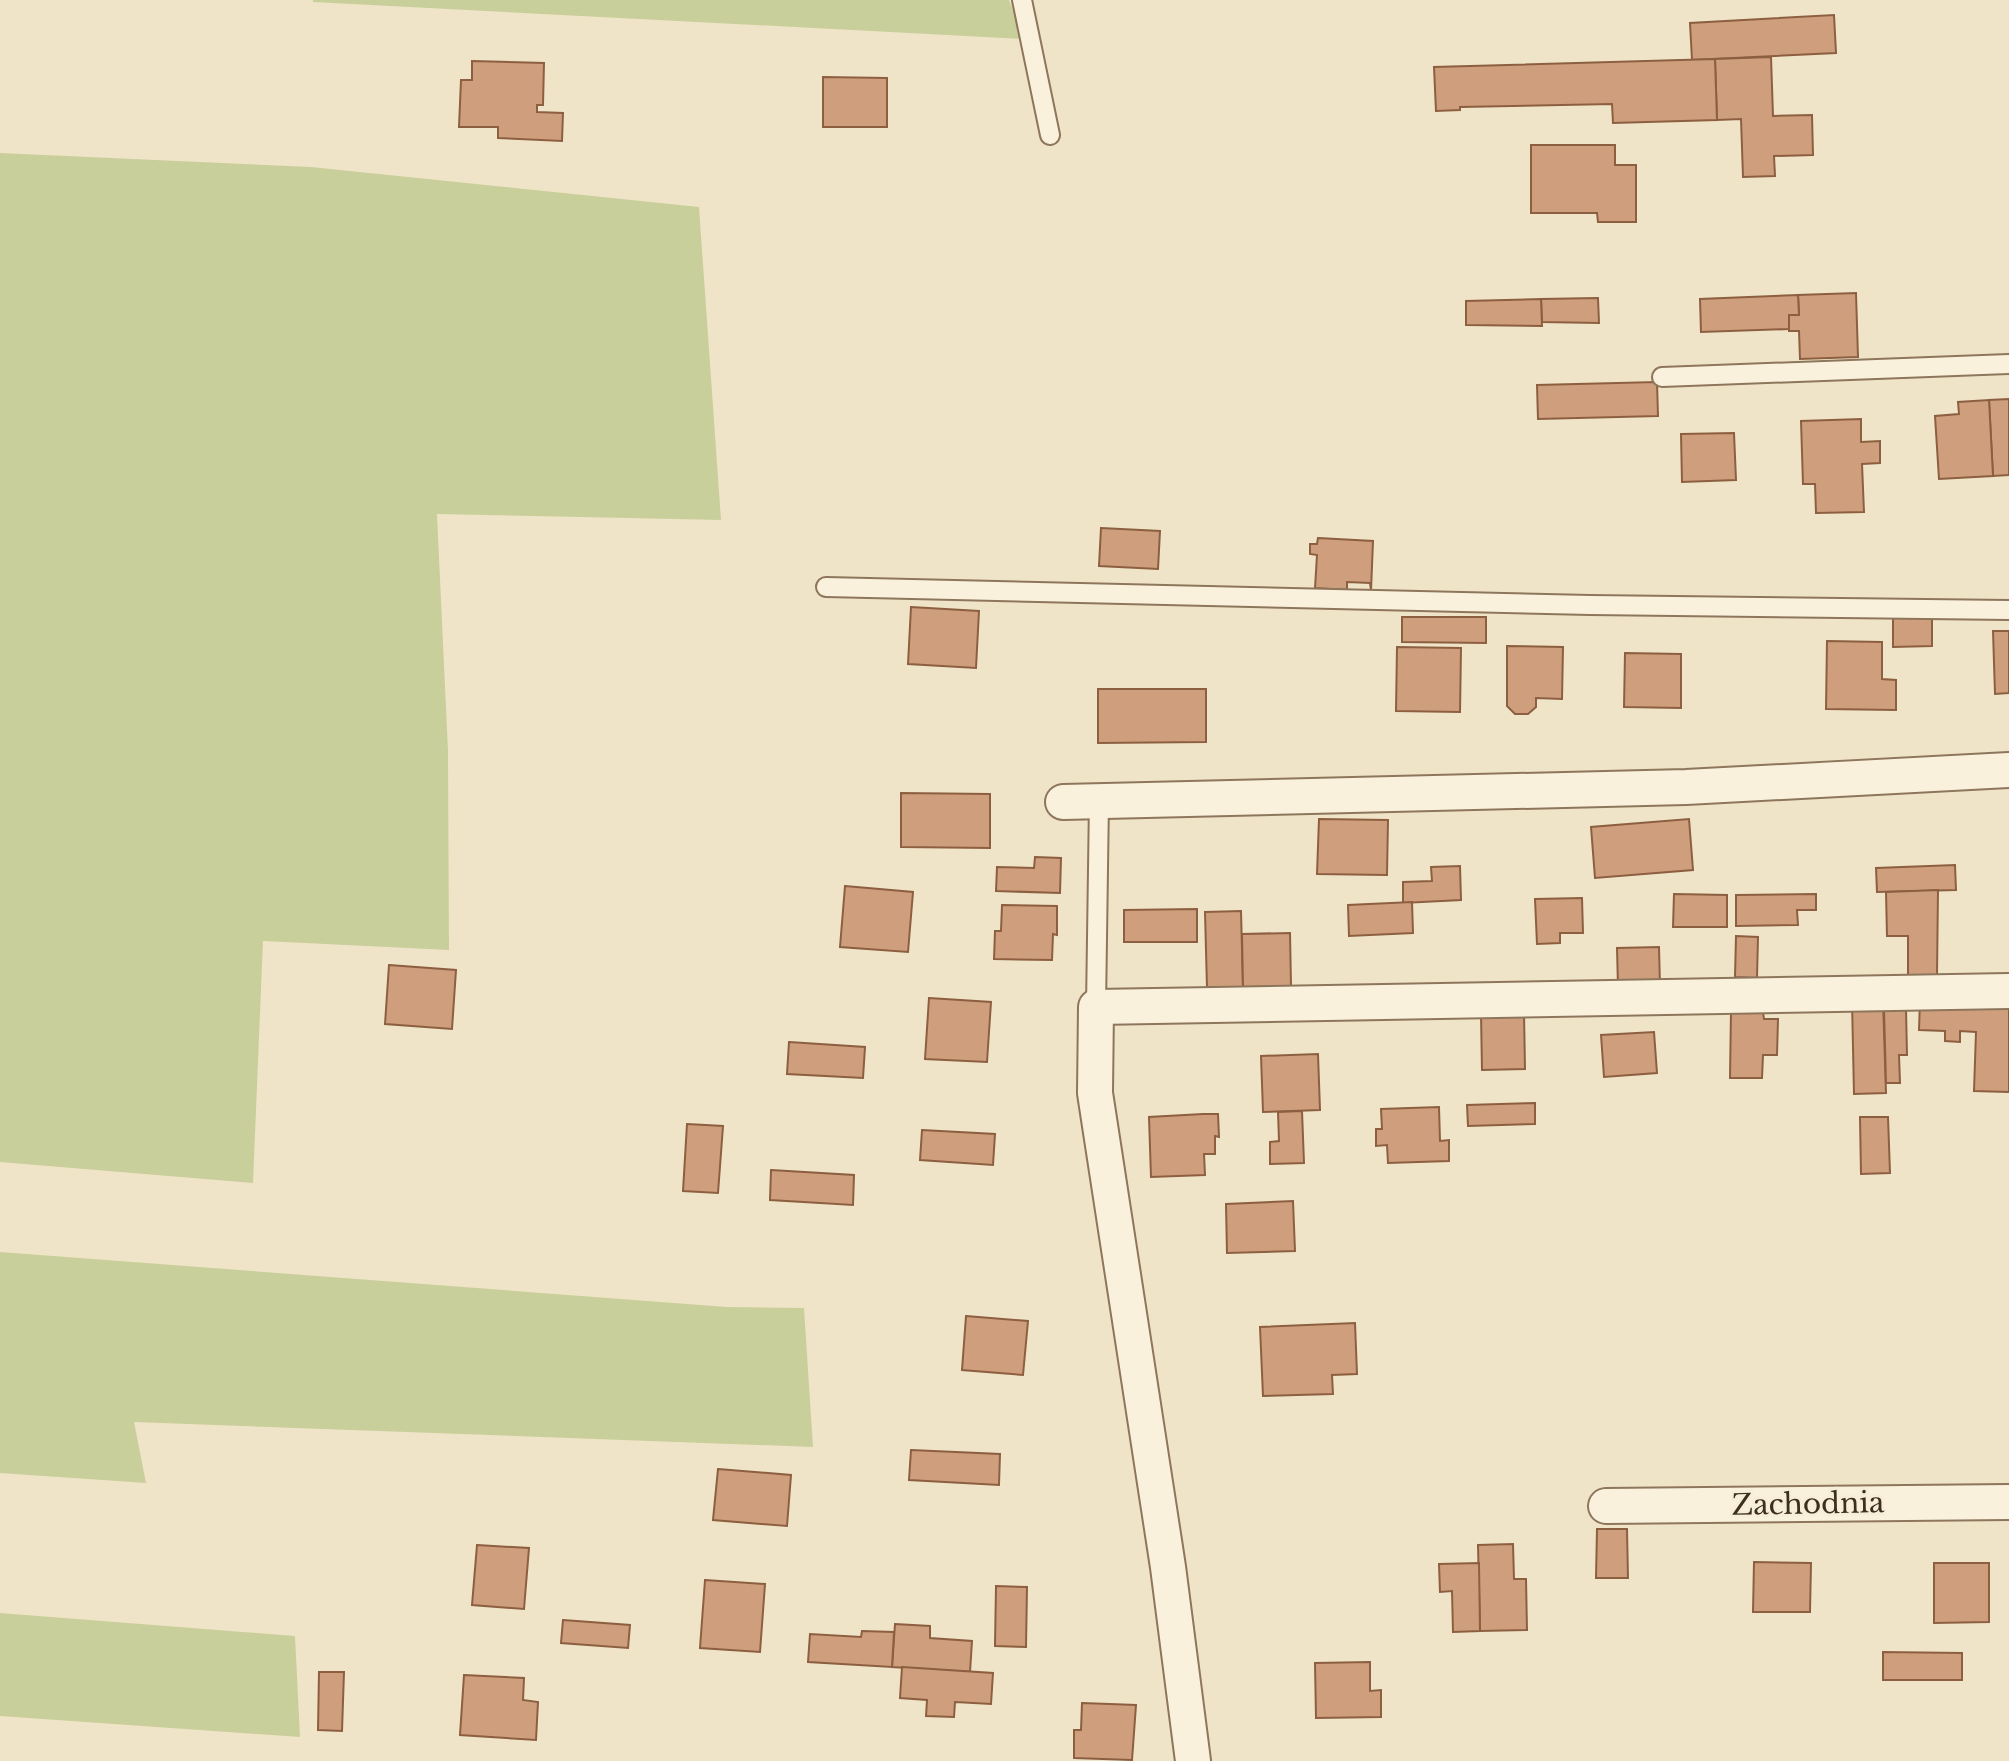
<svg xmlns="http://www.w3.org/2000/svg" width="2009" height="1761" font-family="'Libre Baskerville',serif">
<style>
.green{fill:#c9cf9b}
.building{fill:#cf9f7d;stroke:#8d5f41;stroke-width:2}
.lines{fill:none;stroke-linecap:round;stroke-linejoin:round}
.lane-casing{stroke:#8d765c;stroke-width:22}
.street-casing{stroke:#8d765c;stroke-width:38}
.lane{stroke:#faf1dc;stroke-width:18}
.street{stroke:#faf1dc;stroke-width:34}
.labels{text-anchor:middle;dominant-baseline:central;stroke-width:6;stroke-linejoin:round;paint-order:stroke}
.street-label{font-size:28px;fill:#3d2e20;stroke:#f7eed8}
</style>
<rect width="100%" height="100%" fill="#f0e4c8"/>
<!-- green -->
<g class="green">
<path d="M313,0H1009L1024,39L313,2Z"/>
<path d="M0,153L311,167L699,207L721,520L437,514L448,751L449,950L263,941L253,1183L0,1162Z"/>
<path d="M0,1252L727,1307L804,1308L813,1447L134,1422L146,1483L0,1473Z"/>
<path d="M0,1613L295,1636L300,1737L0,1716Z"/>
</g>
<!-- building -->
<g class="building">
<path d="M1834,15L1836,53L1692,60L1690,23Z"/>
<path d="M1771,57L1773,116L1812,115L1813,155L1774,156L1775,176L1743,177L1741,119L1717,120L1715,59Z"/>
<path d="M1715,59L1717,120L1613,123L1612,104L1460,107V110L1436,111L1434,67Z"/>
<path d="M472,61L544,63L543,105H537V112L563,113L562,141L498,138V127H459L461,80H472Z"/>
<path d="M823,77L887,78V127H823Z"/>
<path d="M1531,145H1615V165H1636V222H1598L1597,213H1531Z"/>
<path d="M1856,293L1858,357L1800,359L1799,331H1789V315H1799L1798,295Z"/>
<path d="M1798,295L1799,315H1789V329L1701,332L1700,299Z"/>
<path d="M1598,298L1599,323L1542,322L1541,299Z"/>
<path d="M1541,299L1542,326L1466,325V301Z"/>
<path d="M1657,382L1658,416L1538,419L1537,385Z"/>
<path d="M2009,399V475L1993,476L1989,400Z"/>
<path d="M1989,400L1993,476L1939,479L1935,416L1959,414L1958,402Z"/>
<path d="M1861,419V442L1880,441V463L1862,464L1864,512L1816,513L1815,484H1803L1801,421Z"/>
<path d="M1734,433L1736,480L1682,482L1681,434Z"/>
<path d="M1101,528L1160,531L1158,569L1099,566Z"/>
<path d="M1318,538L1373,541L1371,591L1370,583L1347,582V590L1315,588L1317,555L1310,554V544H1317Z"/>
<path d="M911,607L979,611L976,668L908,664Z"/>
<path d="M1893,616H1932V646L1893,647Z"/>
<path d="M1402,617H1486V643L1402,642Z"/>
<path d="M1993,631H2009V693L1995,694Z"/>
<path d="M1827,641L1882,642V679L1896,680V710L1826,709Z"/>
<path d="M1507,646L1563,647L1562,699L1536,698V707L1528,714H1515L1507,706Z"/>
<path d="M1397,647L1461,648L1460,712L1396,711Z"/>
<path d="M1625,653L1681,654V708L1624,707Z"/>
<path d="M1098,689H1206V742L1098,743Z"/>
<path d="M901,793L990,794V848L901,847Z"/>
<path d="M1319,819L1388,820L1387,875L1317,874Z"/>
<path d="M1689,819L1693,870L1595,878L1591,827Z"/>
<path d="M1035,857L1061,858L1060,893L996,891L997,867L1034,868Z"/>
<path d="M1955,865L1956,890L1877,892L1876,868Z"/>
<path d="M1460,866L1461,900L1403,903V882L1432,881L1431,867Z"/>
<path d="M845,886L913,892L908,952L840,947Z"/>
<path d="M1938,890L1937,975H1908V936H1887L1886,892Z"/>
<path d="M1674,894L1727,895V927H1673Z"/>
<path d="M1816,894V910H1797L1798,925L1736,926V895Z"/>
<path d="M1582,898L1583,933H1560V943L1537,944L1535,899Z"/>
<path d="M1412,902L1413,933L1349,936L1348,905Z"/>
<path d="M1002,905L1057,906V935L1053,934L1052,960L994,959L995,931H1001Z"/>
<path d="M1197,909V942H1124V910Z"/>
<path d="M1241,911L1243,987L1207,988L1205,912Z"/>
<path d="M1290,933L1291,986L1243,987L1242,934Z"/>
<path d="M1736,936L1758,937L1757,978L1735,977Z"/>
<path d="M1659,947L1660,986L1618,987L1617,948Z"/>
<path d="M389,965L456,970L452,1029L385,1024Z"/>
<path d="M929,998L991,1002L987,1062L925,1059Z"/>
<path d="M1883,1000L1886,1093L1854,1094L1852,1001Z"/>
<path d="M1920,1000L2009,1002V1092L1974,1091L1976,1032L1960,1031V1042L1945,1041V1031L1919,1030Z"/>
<path d="M1884,1009H1906L1907,1055H1899L1900,1083H1886Z"/>
<path d="M1731,1011L1763,1012L1764,1019H1778L1777,1055H1763L1762,1078H1730Z"/>
<path d="M1524,1013L1525,1069L1482,1070L1481,1014Z"/>
<path d="M1654,1032L1657,1073L1604,1077L1601,1035Z"/>
<path d="M789,1042L865,1047L863,1078L787,1074Z"/>
<path d="M1318,1054L1320,1110L1263,1112L1261,1056Z"/>
<path d="M1535,1103V1124L1468,1126L1467,1105Z"/>
<path d="M1439,1107L1440,1141L1449,1140V1161L1388,1163L1387,1145L1376,1146V1129H1382L1381,1109Z"/>
<path d="M1302,1111L1304,1163L1270,1164V1142L1279,1141L1278,1112Z"/>
<path d="M1203,1114H1218L1219,1137L1215,1136V1154H1204L1205,1175L1151,1177L1149,1117Z"/>
<path d="M1860,1117H1888L1890,1173L1861,1174Z"/>
<path d="M687,1124L723,1126L718,1193L683,1191Z"/>
<path d="M922,1130L995,1134L993,1165L920,1160Z"/>
<path d="M771,1170L854,1175L853,1205L770,1200Z"/>
<path d="M1293,1201L1295,1251L1227,1253L1226,1204Z"/>
<path d="M966,1316L1028,1321L1023,1375L962,1370Z"/>
<path d="M1355,1323L1357,1374L1332,1375L1333,1394L1263,1396L1260,1327Z"/>
<path d="M911,1450L1000,1454L999,1485L909,1480Z"/>
<path d="M718,1469L791,1475L787,1526L713,1520Z"/>
<path d="M1597,1529H1627L1628,1578H1596Z"/>
<path d="M1513,1544L1514,1579H1526L1527,1630L1480,1631L1478,1545Z"/>
<path d="M477,1545L529,1548L524,1609L472,1605Z"/>
<path d="M1754,1562L1811,1563L1810,1612H1753Z"/>
<path d="M1479,1563L1480,1631L1453,1632L1452,1591L1440,1592L1439,1564Z"/>
<path d="M1934,1563H1989V1622L1934,1623Z"/>
<path d="M705,1580L765,1584L760,1652L700,1648Z"/>
<path d="M996,1586L1027,1587L1026,1647L995,1646Z"/>
<path d="M563,1620L630,1625L628,1648L561,1643Z"/>
<path d="M895,1624L930,1626V1638L972,1641L970,1672L892,1667Z"/>
<path d="M862,1631L894,1632L892,1667L808,1662L810,1634L861,1637Z"/>
<path d="M1883,1652L1962,1653V1680H1883Z"/>
<path d="M1370,1662V1691L1381,1690V1717L1316,1718L1315,1663Z"/>
<path d="M902,1667L993,1673L991,1704L955,1702L954,1717L926,1716L927,1700L900,1698Z"/>
<path d="M319,1672H344L342,1731L318,1730Z"/>
<path d="M464,1675L524,1678L523,1700L538,1702L536,1740L460,1735Z"/>
<path d="M1082,1703L1136,1705L1132,1760L1074,1758V1730H1081Z"/>
</g>
<g class="lines">
<defs>
<g id="lane">
<path d="M1022,0L1050,135"/>
<path d="M1662,377L2009,364"/>
<path d="M826,587L1590,605L2009,610"/>
<path d="M1096,1007L1099,800"/>
</g>
<g id="street">
<path d="M1063,802L1686,787L2009,770"/>
<path d="M1606,1506L2009,1502"/>
<path d="M1193,1761L1168,1567L1095,1093L1096,1007L2009,991"/>
</g>
</defs>
<!-- lane casing -->
<use href="#lane" class="lane-casing"/>
<!-- street casing -->
<use href="#street" class="street-casing"/>
<!-- lane -->
<use href="#lane" class="lane"/>
<!-- street -->
<use href="#street" class="street"/>
</g>
<g class="labels">
<!-- street labels -->
<g class="street-label">
<text transform="translate(1808 1504) rotate(-1)">Zachodnia</text>
</g>
</g>
</svg>
